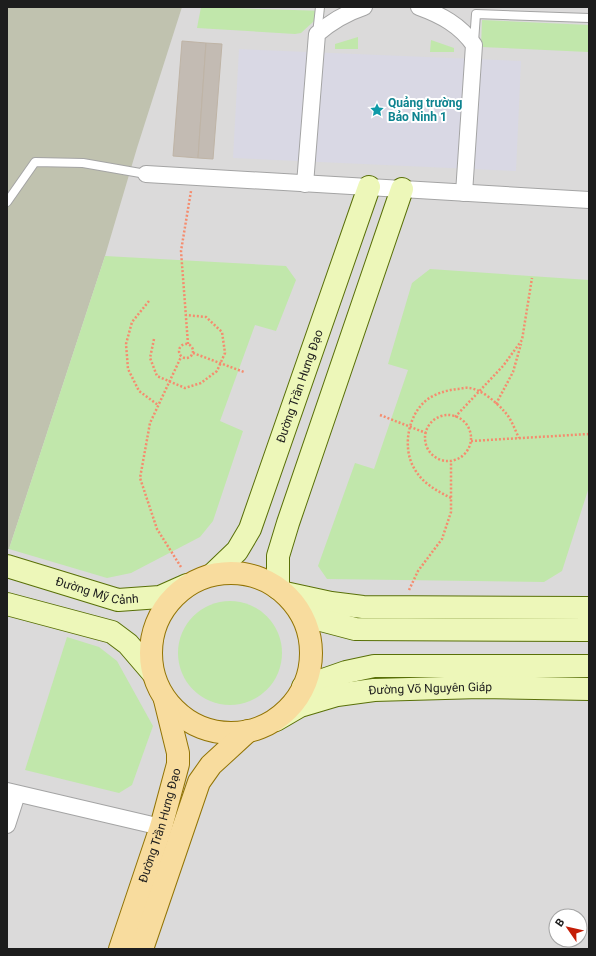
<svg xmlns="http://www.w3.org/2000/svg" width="596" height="956" font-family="Roboto,sans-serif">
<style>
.residential{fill:#dbdada;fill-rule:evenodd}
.construction{fill:#c0c2af}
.grass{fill:#c1e7ab}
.plaza{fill:#d9d8e4}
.building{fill:#c3bbb3;stroke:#bfb4a6}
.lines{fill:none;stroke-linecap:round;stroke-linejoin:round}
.lane-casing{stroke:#a4a4a4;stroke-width:10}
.street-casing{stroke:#a4a4a4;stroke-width:18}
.secondary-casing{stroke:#597008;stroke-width:24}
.primary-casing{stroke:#927405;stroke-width:24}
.path{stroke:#f58c6e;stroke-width:2.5;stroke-dasharray:2 2;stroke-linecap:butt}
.lane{stroke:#fff;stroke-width:8}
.street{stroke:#fff;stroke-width:16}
.secondary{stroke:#edf7b9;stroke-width:22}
.primary{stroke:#f8dc9e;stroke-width:22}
.labels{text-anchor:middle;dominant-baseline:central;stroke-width:4;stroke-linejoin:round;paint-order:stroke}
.culture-label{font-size:12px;font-weight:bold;fill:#0d838f;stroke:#fff;text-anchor:start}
.street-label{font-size:12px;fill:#1d1d1d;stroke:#fff}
</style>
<rect width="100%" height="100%" fill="#eeece4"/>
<!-- residential -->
<path class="residential" d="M7,7H589V949H7ZM556,916H580V940H556Z"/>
<!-- construction -->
<path class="construction" d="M7,7H182L137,148L105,256L9,549H7Z"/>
<!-- grass -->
<g class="grass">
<path d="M201,7L325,11L301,33L295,34L197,28Z"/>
<path d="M482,20L589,25L588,52L481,47Z"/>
<path d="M358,37V49H335V44Z"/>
<path d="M431,40L454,48V52H430Z"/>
<path d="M105,256L286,266L296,280L276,331L255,325L220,421L243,431L213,521L200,537L131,573L107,578L9,549Z"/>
<path d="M430,269L589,280V487L562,571L544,582L327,579L318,566L355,463L374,469L408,370L388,364L412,283Z"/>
<circle cx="230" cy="653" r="52"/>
<path d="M67,637L99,647L117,661L153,726L132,785L119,793L25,770Z"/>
</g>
<!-- plaza -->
<path class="plaza" d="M239,49L521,61L516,171L233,158Z"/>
<!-- building -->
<g class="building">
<path d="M182,41L206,43L198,158L173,156Z"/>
<path d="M206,43L222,44L213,159L198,158Z"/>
</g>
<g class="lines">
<defs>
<g id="lane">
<path d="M317,34L320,7"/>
<path d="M474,42L476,14L589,18"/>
<path d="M7,202L35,162L83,163L146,174"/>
</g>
<g id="street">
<path d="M419,7C441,15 460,25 474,45L464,193"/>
<path d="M146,174L589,200"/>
<path d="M305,184L317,34C332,21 346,13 364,7"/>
<path d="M7,791L161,827"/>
<path d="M7,825L17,794"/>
</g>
<g id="secondary">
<path id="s1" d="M7,566L118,600L160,597L187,585"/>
<path id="s2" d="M213,574L237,551L250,529L369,187"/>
<path d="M278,588V556L288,523L402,189"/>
<path d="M285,593L331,603L363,607L589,608"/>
<path d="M7,604L112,632L128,644L152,672"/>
<path d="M302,615L355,629L589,630"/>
<path d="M303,687L346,672L374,666H589"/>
<path id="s3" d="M276,720L300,706L337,695L374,690L480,687L589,689"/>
</g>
<g id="primary">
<circle cx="231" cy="653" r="80"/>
<path id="s4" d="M120,949L161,827L178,764V753L165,700"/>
<path d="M142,949L199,782L211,765L248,731"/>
</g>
</defs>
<!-- lane casing -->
<use href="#lane" class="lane-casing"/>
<!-- street casing -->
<use href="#street" class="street-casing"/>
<!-- secondary casing -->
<use href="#secondary" class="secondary-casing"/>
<!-- primary casing -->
<use href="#primary" class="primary-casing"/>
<!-- path -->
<g class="path">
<path d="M149,301L132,322L126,344L128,369L139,391L158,405"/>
<path d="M154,339L150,358L157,376L185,388L201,383L217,371L225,353L222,332L206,317L186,315"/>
<circle cx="186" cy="351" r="7"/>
<path d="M188,344L181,251L191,191"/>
<path d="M193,353L244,372"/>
<path d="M496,404L513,372L521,344"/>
<path d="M380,415L426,433"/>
<circle cx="448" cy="438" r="23"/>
<path d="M455,417L503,366L522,340L532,278"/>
<path d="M471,441L589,434"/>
<path d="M451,498C437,491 422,483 414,468C401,446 409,408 433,396C441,392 449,390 457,389C461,389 465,387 469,388C481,389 496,402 504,411C511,418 515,430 519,438"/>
<path d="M181,567L157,529L140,478L150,423L181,357"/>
<path d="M409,590L418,571L442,539L451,512V461"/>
</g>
<!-- lane -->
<use href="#lane" class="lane"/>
<!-- street -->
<use href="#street" class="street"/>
<!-- secondary -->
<use href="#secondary" class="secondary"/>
<!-- primary -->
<use href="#primary" class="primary"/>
</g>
<!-- icons -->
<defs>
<symbol id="sight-bare" viewBox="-9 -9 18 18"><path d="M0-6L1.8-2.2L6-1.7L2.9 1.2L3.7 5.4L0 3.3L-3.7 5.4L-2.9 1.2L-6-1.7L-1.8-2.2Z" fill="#0f9aa8" stroke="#fff" stroke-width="2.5" paint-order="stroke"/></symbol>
</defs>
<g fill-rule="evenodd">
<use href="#sight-bare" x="367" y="100" width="20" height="20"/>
</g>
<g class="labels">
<!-- culture labels -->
<g class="culture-label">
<text x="388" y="103">Quảng trường<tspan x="388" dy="14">Bảo Ninh 1</tspan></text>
</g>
<!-- street labels -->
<g class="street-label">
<text stroke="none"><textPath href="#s2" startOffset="210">Đường Trần Hưng Đạo</textPath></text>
<text stroke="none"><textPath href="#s1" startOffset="94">Đường Mỹ Cảnh</textPath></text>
<text stroke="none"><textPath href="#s3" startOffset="160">Đường Võ Nguyên Giáp</textPath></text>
<text stroke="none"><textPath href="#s4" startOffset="130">Đường Trần Hưng Đạo</textPath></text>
</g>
</g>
<!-- border -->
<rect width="596" height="956" fill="none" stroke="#1d1d1d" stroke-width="16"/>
<!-- north arrow -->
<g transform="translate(568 928) rotate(304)"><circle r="19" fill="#ffffff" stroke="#a5a5a5"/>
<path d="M0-3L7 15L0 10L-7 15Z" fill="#c41d07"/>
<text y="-6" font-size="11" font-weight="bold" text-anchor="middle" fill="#1d1d1d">B</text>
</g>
</svg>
